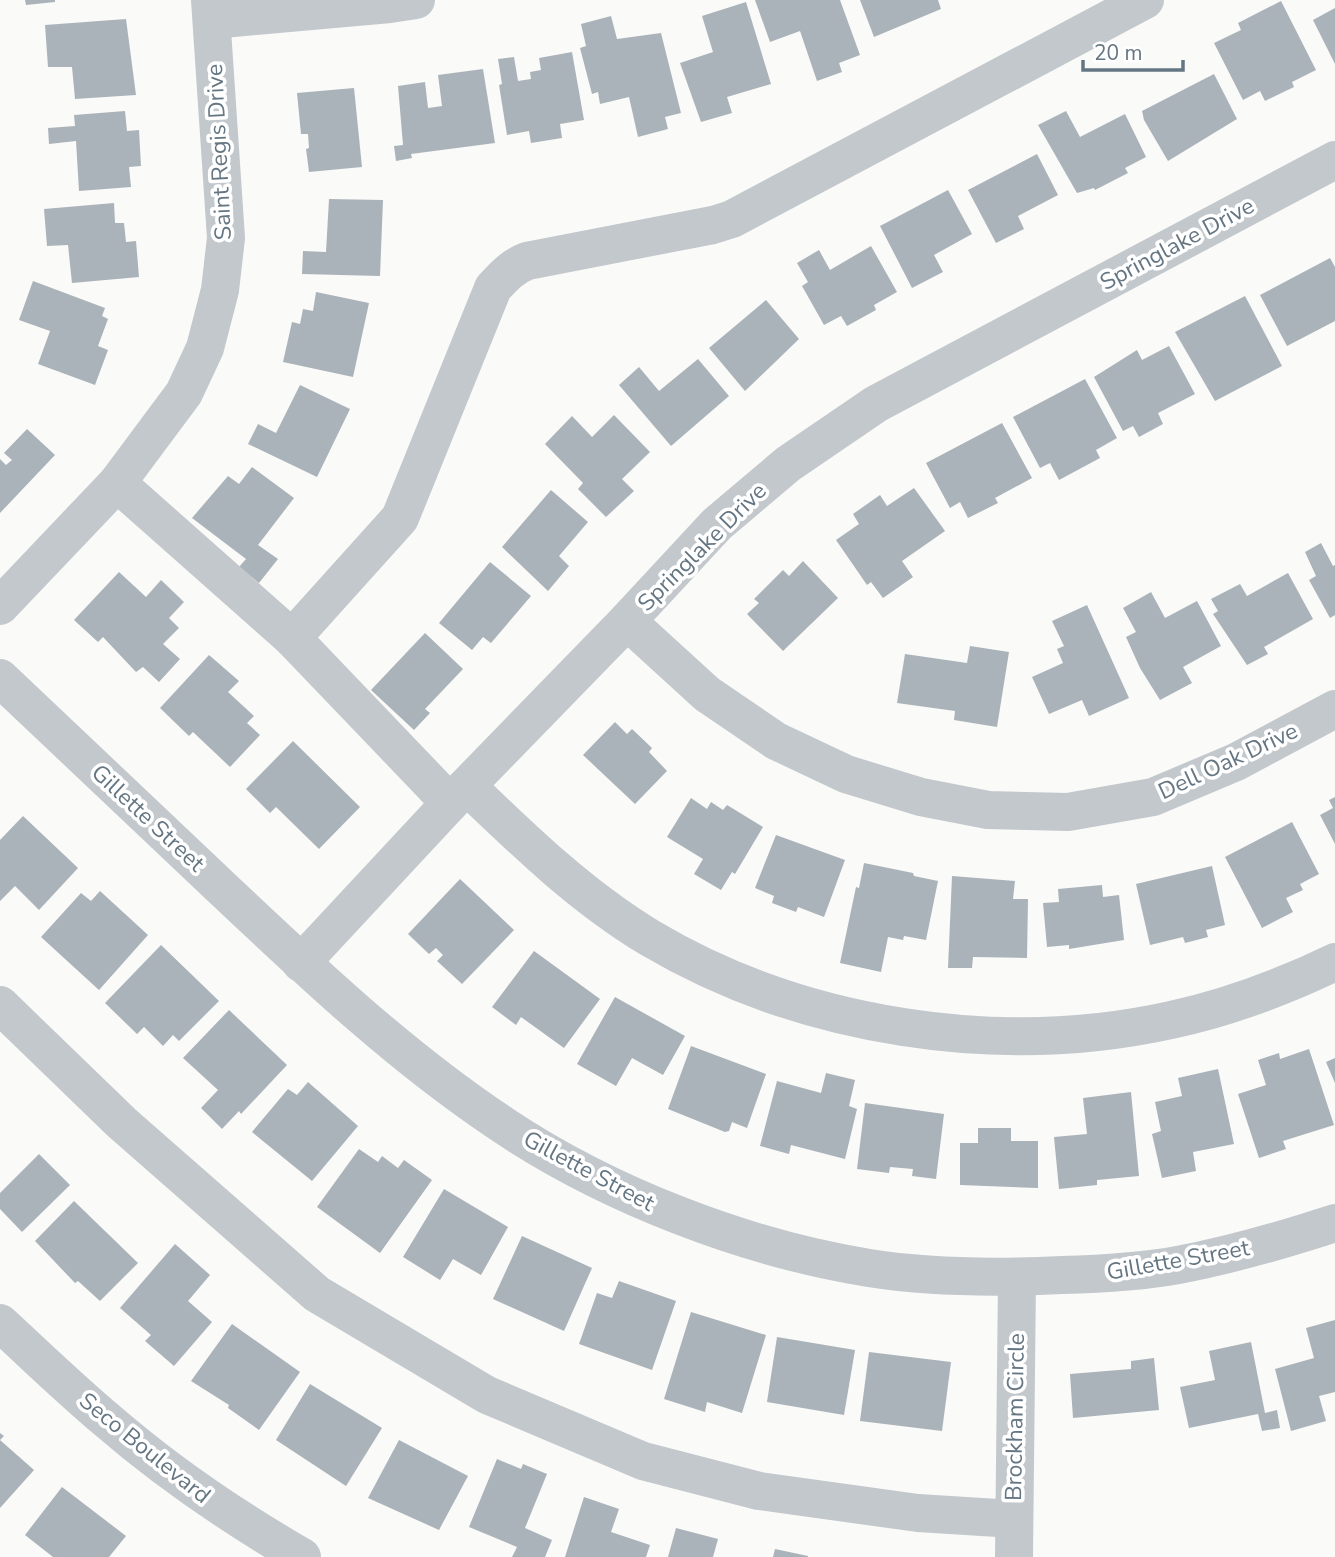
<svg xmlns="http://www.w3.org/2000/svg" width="1335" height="1557" font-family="'Nunito Sans',sans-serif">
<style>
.building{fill:#aab3b9}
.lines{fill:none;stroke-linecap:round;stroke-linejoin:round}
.minor{stroke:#c3c8cc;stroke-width:38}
.labels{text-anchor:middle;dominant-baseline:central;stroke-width:7;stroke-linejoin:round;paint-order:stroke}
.street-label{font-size:23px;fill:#657683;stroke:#fff}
</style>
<rect width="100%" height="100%" fill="#fafaf8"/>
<!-- building -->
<g class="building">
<path d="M25,0H55V2L26,5Z"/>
<path d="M755,0H840L860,55L839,63L842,72L817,81L800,31L770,42Z"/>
<path d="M860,0H938L941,9L874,37Z"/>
<path d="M1281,1L1316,70L1292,82L1294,87L1265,101L1260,91L1243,100L1214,43L1241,30L1238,23Z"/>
<path d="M746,2L771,84L727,97L732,113L701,122L680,63L713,52L702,16Z"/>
<path d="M1335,8V64L1313,20Z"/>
<path d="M611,16L617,39L661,33L681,113L665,117L668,129L638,137L629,97L600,104L598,92L592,94L580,48L586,46L581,24Z"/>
<path d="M126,19L136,95L75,99L72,67H48L45,25Z"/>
<path d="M572,52L584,120L560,124L562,138L531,143L529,131L507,135L499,85L502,84L498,59L514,57L518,81L531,79L530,72L541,70L539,58Z"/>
<path d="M483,69L495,143L411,154L412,158L396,161L394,146L403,145L398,86L425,82L428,108L442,106L438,75Z"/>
<path d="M1214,74L1237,119L1168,161L1144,120L1142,111Z"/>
<path d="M354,88L362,167L309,172L306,149L309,148L308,134H301L297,93Z"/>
<path d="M125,111L127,131L139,130L141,166L129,167L131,187L79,191L76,141L49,144L48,128L75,126L74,115Z"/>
<path d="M1066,111L1080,137L1125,114L1146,157L1125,168L1128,173L1095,190L1094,188L1077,193L1038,125Z"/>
<path d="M1037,154L1058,195L1018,216L1024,229L996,243L968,190Z"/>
<path d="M948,190L972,234L934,255L943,272L912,288L880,226Z"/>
<path d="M329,199L383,200L380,276L302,274L303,251L326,252Z"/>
<path d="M114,203L115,223H124L126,242L136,241L139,277L72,283L68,245L47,246L44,209Z"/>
<path d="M871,246L897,292L874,305L876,310L847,326L841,316L824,325L802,286L808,282L797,263L819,250L830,270Z"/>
<path d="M1330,258L1335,267V321L1287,346L1260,295Z"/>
<path d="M33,281L105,308L102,316L108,319L98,346L108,350L95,385L38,364L50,331L19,320Z"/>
<path d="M316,292L369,303L353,377L283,362L292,322L300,324L303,309L313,311Z"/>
<path d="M1245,296L1282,366L1215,401L1175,332Z"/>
<path d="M766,300L799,339L745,391L709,348Z"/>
<path d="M1169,346L1195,394L1158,413L1163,424L1139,437L1133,426L1123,431L1094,377L1137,350L1142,360Z"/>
<path d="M698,359L729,396L671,446L619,385L639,367L659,391Z"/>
<path d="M1085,379L1117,438L1096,450L1100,458L1059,480L1050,463L1040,468L1013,417Z"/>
<path d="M300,385L350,409L317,477L248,444L258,424L276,433Z"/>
<path d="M614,415L650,452L622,479L634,491L606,517L578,489L583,483L545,444L572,416L592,437Z"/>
<path d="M1002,423L1032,478L995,498L998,503L968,518L960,502L950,508L926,463Z"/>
<path d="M27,429L55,455L0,513V459L6,465L12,460L4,453Z"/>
<path d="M252,467L294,498L258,545L278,559L259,583L239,567L246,559L192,518L228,476L239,484Z"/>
<path d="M914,488L945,531L902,561L913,577L883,598L871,582L867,585L836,540L859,524L853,514L880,495L887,506Z"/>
<path d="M551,490L588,522L559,556L569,566L548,591L502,547Z"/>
<path d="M1321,543L1333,566L1335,565V615L1330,618L1309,580L1316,576L1305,552Z"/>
<path d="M803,561L838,598L783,651L747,614L759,603L754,599L783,570L789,576Z"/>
<path d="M490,562L531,596L491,643L483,637L472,650L439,623Z"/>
<path d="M119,572L146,597L161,580L184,602L169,618L179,628L163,644L180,659L159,682L143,667L136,672L103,637L98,642L74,620Z"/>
<path d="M1288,573L1313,619L1264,647L1268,654L1247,665L1213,614L1218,611L1211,599L1240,584L1247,596Z"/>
<path d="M1151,592L1165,618L1197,601L1221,646L1183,667L1192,683L1160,700L1140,668L1126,637L1136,632L1123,608Z"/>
<path d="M1087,605L1129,698L1089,716L1082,700L1049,714L1032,677L1063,663L1057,649L1064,646L1052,621Z"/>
<path d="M425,633L463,669L425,709L430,713L414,730L371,690Z"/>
<path d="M970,646L1009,652L997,727L954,720L955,711L897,703L905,654L967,663Z"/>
<path d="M209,655L239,681L228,692L254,716L247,723L260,735L230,767L193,732L189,736L160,708Z"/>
<path d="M615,722L627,734L632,729L652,748L649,752L667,771L635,804L583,755Z"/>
<path d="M293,741L360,807L319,849L276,807L270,813L246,789Z"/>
<path d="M1335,797V844L1320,815L1333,808L1329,800Z"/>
<path d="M691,798L707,809L711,802L723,810L727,805L763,827L735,874L732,872L721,890L694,874L703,859L667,837Z"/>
<path d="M23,816L78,868L39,910L15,886L0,901V840Z"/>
<path d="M1292,822L1319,874L1300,884L1303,890L1286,898L1293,912L1262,928L1225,857Z"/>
<path d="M776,835L845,860L824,917L798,907L796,912L772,903L774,896L755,888Z"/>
<path d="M864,863L913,873L914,876L938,881L926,940L904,936L903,940L888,937L881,972L840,963L856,887L859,888Z"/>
<path d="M1212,866L1225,925L1206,930L1208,937L1185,943L1183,937L1150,945L1136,884Z"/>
<path d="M952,876L1015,881L1013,899H1028L1027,958L973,957L972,968H948Z"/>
<path d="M460,879L514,930L462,984L437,961L443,955L436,948L429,954L408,934Z"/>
<path d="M1102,885L1103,897L1119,895L1124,940L1069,949V945L1047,947L1043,903L1059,902L1058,889Z"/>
<path d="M100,891L148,935L99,990L41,937L81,893L91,901Z"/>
<path d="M161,945L219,1001L179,1041L173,1035L163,1046L144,1027L137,1034L105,1003Z"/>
<path d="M534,951L600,999L564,1048L521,1017L516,1025L492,1007Z"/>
<path d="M615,997L685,1036L663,1075L632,1058L616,1086L577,1064Z"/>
<path d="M229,1010L287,1065L241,1114L239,1111L222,1129L201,1108L218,1090L183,1058Z"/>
<path d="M691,1046L766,1074L747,1128L732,1122L729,1131L725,1132L668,1109Z"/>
<path d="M1309,1049L1334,1125L1283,1141L1286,1149L1259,1158L1238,1094L1266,1085L1258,1060L1279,1053L1280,1059Z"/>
<path d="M1335,1058V1083L1326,1062Z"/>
<path d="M1218,1069L1234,1144L1193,1152L1196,1171L1162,1178L1152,1134L1161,1131L1155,1102L1182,1096L1178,1078Z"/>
<path d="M826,1073L855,1080L849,1106L857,1109L845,1159L791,1145L789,1154L760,1146L777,1081L821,1093Z"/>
<path d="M308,1082L358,1126L312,1181L252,1132L288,1089L297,1095Z"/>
<path d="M1131,1092L1139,1176L1097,1180V1185L1059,1189L1054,1137L1087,1134L1083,1098Z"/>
<path d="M865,1103L944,1114L936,1179L912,1176L913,1169L890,1167L889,1173L857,1169Z"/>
<path d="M978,1128H1011V1141H1038V1188L960,1185V1143H978Z"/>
<path d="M359,1149L378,1162L382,1156L398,1168L404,1160L432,1180L380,1253L317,1207Z"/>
<path d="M39,1154L70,1185L22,1232L0,1209V1193Z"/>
<path d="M444,1189L508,1227L481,1275L453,1259L440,1280L403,1257Z"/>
<path d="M74,1201L138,1263L100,1301L78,1281L75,1283L35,1241Z"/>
<path d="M522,1236L592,1268L564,1331L493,1299Z"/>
<path d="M175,1244L210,1275L188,1301L212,1322L174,1366L145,1341L151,1335L120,1308Z"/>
<path d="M619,1281L676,1301L652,1370L579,1344L597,1293L612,1298Z"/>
<path d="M691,1312L766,1335L742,1413L707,1402L705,1412L664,1399Z"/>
<path d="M1335,1320V1392L1319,1396L1326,1421L1291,1431L1275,1369L1314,1358L1306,1328Z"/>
<path d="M232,1324L300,1372L259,1430L228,1408L229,1405L191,1381Z"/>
<path d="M777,1337L855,1350L844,1415L767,1402Z"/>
<path d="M1251,1342L1265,1413L1277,1410L1280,1428L1262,1431L1258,1414L1189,1428L1180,1387L1215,1380L1209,1351Z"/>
<path d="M869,1352L951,1362L942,1431L860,1421Z"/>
<path d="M1154,1358L1159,1410L1073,1418L1070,1374L1131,1369V1361Z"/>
<path d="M310,1384L382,1428L346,1486L276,1440Z"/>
<path d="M0,1433L4,1436L0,1440L34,1470L0,1508Z"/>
<path d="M399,1440L468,1476L439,1530L368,1498Z"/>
<path d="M497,1459L521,1469L523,1464L547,1474L525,1528L552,1540L545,1557H512L517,1547L469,1527Z"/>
<path d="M62,1487L126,1536L109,1557H53L25,1535Z"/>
<path d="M584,1497L619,1509L611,1532L650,1545L646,1557H565Z"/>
<path d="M676,1528L718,1539L713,1557H668Z"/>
<path d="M775,1549L808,1556V1557H773Z"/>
</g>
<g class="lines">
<!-- minor -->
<g class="minor">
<path d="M212,20L390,4L416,0"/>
<path d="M117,483L292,638"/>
<path d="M0,606L117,483L184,393L205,348L220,290L226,238L210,0"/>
<path d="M627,621L707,694L776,741L846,774L921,797L988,810L1068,812L1153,797L1236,762L1335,709"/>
<path d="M0,678C75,749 150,820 225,891C313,974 402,1058 503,1125C608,1195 745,1248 869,1268C932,1278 998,1278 1062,1275C1101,1274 1140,1272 1178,1265C1231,1255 1283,1240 1335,1223"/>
<path d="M468,787C525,842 582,897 650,938C802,1028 999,1058 1171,1020C1227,1008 1283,987 1335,962"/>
<path d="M450,803L292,638L400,518L493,288C504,276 512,267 527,261L713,225L732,219L1145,0"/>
<path d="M301,963L450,803L627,621L717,524L788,464L876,404L1335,160"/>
<path d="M0,1005L122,1123L317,1294L487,1395L643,1461L759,1491L918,1513L1014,1519"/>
<path d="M0,1323C36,1356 71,1390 108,1421C168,1473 233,1517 302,1557"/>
<path d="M1014,1557L1017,1277"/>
</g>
</g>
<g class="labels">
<!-- street labels -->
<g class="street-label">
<text transform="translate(219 152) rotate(-93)">Saint Regis Drive</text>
<text transform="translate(1177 244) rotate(-28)">Springlake Drive</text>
<text transform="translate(702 547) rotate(-45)">Springlake Drive</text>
<text transform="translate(1228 761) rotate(-25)">Dell Oak Drive</text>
<text transform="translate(148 818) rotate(43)">Gillette Street</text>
<text transform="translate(589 1171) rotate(28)">Gillette Street</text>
<text transform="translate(1178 1260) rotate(-10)">Gillette Street</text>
<text transform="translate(1015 1417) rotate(-89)">Brockham Circle</text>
<text transform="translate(145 1448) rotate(39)">Seco Boulevard</text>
</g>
</g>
<!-- scale -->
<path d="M1083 60v10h100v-10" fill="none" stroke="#657683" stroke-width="3.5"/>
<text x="1094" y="60" font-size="21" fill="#657683" stroke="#ffffff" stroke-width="5" paint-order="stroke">20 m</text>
</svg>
